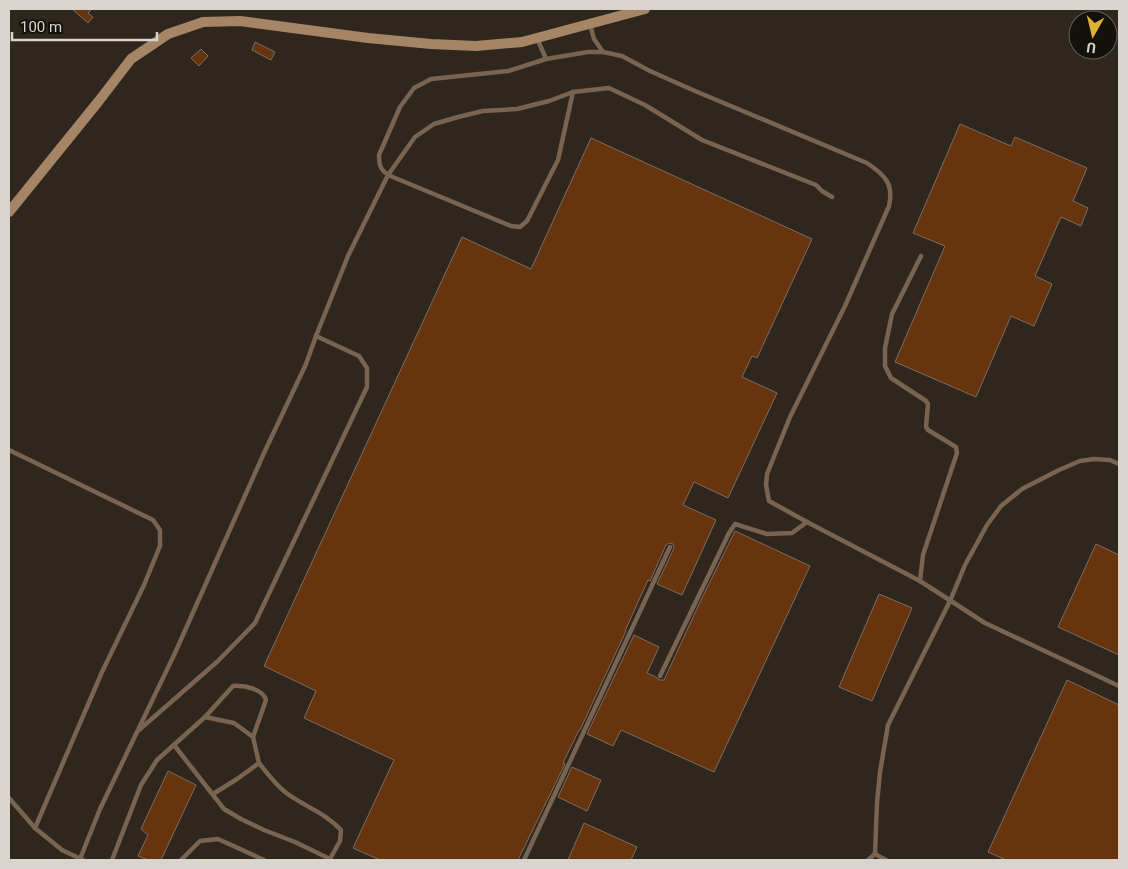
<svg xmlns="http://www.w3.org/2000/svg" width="1128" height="869" font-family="Roboto,sans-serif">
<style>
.building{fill:#67340d;stroke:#7b6e66}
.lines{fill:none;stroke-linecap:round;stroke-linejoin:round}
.service{stroke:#796351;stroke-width:4.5}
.secondary{stroke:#a68466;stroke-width:10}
</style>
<rect width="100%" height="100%" fill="#2f271d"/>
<!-- building -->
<g class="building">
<path d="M72,9H92L88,13L93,17L88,23Z"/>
<path d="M255,42L275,52L271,60L252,50Z"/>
<path d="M201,49L208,56L199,66L191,58Z"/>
<path d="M960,124L1011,146L1015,137L1087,168L1073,201L1088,208L1081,226L1061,217L1035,276L1052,284L1034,326L1011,316L976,397L895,362L945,246L913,233Z"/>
<path d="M591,138L812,239L757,358L752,356L742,377L777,393L728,498L694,482L683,505L716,520L682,595L657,584L674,548L673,544L669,543L666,545L650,581L648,580L625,631H626L580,730H579L563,763L565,764L518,860H380L353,848L394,760L304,718L316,691L264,666L462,237L531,269Z"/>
<path d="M735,531L810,566L714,772L621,730L613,746L587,734L634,635L659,647L647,673L656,677L659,680H664L701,600Z"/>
<path d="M1096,544L1119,555V655L1058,627Z"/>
<path d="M879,594L912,608L872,701L839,687Z"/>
<path d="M1067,680L1119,705V860H1006L988,852Z"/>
<path d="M572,767L601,780L587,811L558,797Z"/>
<path d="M168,771L196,785L161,860H148L138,856L148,835L141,829Z"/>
<path d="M584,823L637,847L631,860H568Z"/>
</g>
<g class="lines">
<!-- service -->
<g class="service">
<path d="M590,24L594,39L603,52"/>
<path d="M537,38L546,59"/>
<path d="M573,92L558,160L527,221L520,227L511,226L388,175C380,169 379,165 379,155L400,107L414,88L431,79L508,71L546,59L588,52H603L622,56L650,71L695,91L867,163C885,175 894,184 889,206L845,306L790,417L767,474L766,485L769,501L807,522L920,581"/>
<path d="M921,256L892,314L885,348V366L891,378L926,401L928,404L926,427L928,430L956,447L957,453L923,555L920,581L985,623L1119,686"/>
<path d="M9,450L153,520L160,530V546L144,585L102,672L35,828"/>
<path d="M660,676L729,533L735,524L767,534L792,533L807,522"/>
<path d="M205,717L234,723L253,737L259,763L237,779L213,794"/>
<path d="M139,730L218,661L255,623L367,387V368L359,356L316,336"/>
<path d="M174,745L224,809L241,819L264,830L295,842L330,859L340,841L341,830C326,813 303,806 285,792C275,784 267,773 259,763"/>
<path d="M9,798L35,828L62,850L83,860"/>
<path d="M80,859L100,809L175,653L264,453L306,364L316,336L348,256L388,175L415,137L434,124L458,117L483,111L517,109L549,101L573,92L609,88L645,105L702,140L816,185L822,191L832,197"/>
<path d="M112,860L141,785L157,760L205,717L233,686C244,685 263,689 266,700L253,737"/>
<path d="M181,860L200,841L218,839L264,860"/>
<path d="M524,860L670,547"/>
<path d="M868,860L875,854"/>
<path d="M886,860L875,854L877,803L880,772L888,725L950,601L965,565L987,525L1001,506L1022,489L1059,470L1080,461L1094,459L1110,460L1119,464"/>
</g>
<!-- secondary -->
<path class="secondary" d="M9,212L98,102L131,59L168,34L203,22L240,21L368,38L431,44L476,46L522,42L645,9"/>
</g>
<!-- border -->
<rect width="1128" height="869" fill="none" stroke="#dad4ce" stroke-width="20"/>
<!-- north arrow -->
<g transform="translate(1093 35) rotate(188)"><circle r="24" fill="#14110c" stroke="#635f5a"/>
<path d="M0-4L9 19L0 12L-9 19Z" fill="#deb133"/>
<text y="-8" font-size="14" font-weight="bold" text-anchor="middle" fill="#dad4ce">U</text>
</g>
<!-- scale -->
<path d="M12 32v8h145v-8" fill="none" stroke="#dad4ce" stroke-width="2.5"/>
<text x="20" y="32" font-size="15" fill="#dad4ce" stroke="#14110c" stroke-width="4" paint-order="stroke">100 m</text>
</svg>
